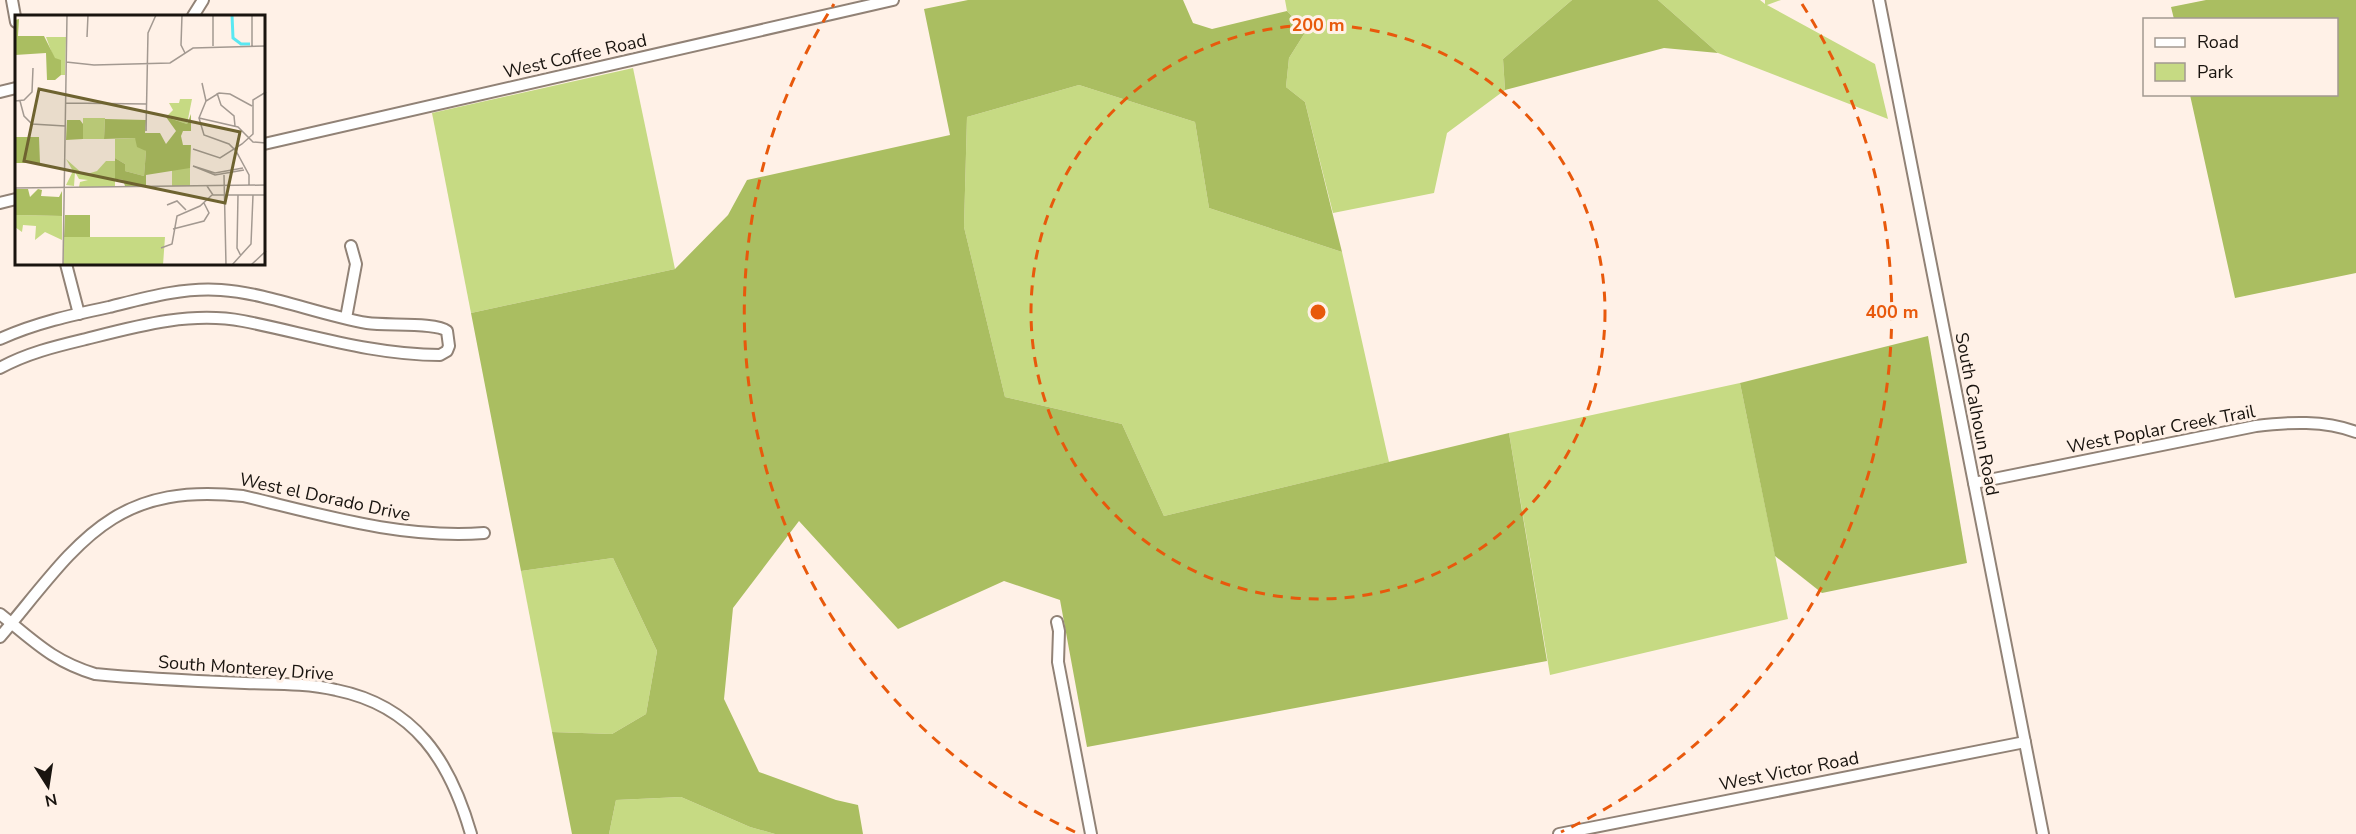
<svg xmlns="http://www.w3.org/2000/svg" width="2356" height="834" font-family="'Nunito Sans',sans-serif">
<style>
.green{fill:#c6da83}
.forest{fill:#aabe61}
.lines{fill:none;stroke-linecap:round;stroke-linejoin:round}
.minor-casing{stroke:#918276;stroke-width:14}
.minor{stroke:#fff;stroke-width:10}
.ring{fill:none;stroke:#e8590c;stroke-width:3;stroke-dasharray:10 8}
.labels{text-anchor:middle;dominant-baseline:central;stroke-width:6;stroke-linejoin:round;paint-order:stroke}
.street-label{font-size:18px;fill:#19140f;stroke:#fff1e7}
.inset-river{fill:none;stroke:#5ae8f2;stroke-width:3}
.inset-road{fill:none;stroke:#a39991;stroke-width:1.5}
.view{fill:#6e6330;fill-opacity:0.15;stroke:#6e6330;stroke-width:3}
.inset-edge{fill:none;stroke:#19140f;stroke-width:3}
.centre{fill:#e8590c;stroke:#fff1e7;stroke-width:3}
.ring-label{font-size:18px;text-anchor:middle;font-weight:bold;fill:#e8590c;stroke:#fff1e7;stroke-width:6;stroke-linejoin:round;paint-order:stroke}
</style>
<rect width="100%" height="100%" fill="#fff1e7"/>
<!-- green -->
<g class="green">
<path d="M1285,0H1572L1503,59L1505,90L1447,133L1434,193L1333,213L1305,102L1286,87L1289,58L1306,31L1287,11Z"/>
<path d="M1658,0H1760L1765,4V0H1781L1767,5L1875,64L1888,119L1718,53Z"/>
<path d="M633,68L675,269L471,313L432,113Z"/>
<path d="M1079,85L1195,122L1209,208L1342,252L1389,462L1164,516L1122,424L1005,397L964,227L967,117Z"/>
<path d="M1740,383L1788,619L1550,675L1509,433Z"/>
<path d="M613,558L657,651L646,714L612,734L552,732L521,571Z"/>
<path d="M681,797L750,827L775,834H609L616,800Z"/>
</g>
<!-- forest -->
<g class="forest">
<path d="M968,0H1183L1193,23L1212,29L1287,11L1306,31L1289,58L1286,87L1305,102L1342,252L1209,208L1195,122L1079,85L967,117L964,227L1005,397L1122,424L1164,516L1509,433L1547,661L1087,747L1060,600L1004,581L898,629L799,521L733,608L724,699L759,772L836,800L858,805L863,834H775L750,827L681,797L616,800L609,834H572L552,732L612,734L646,714L657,651L613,558L521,571L471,313L675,269L728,215L747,180L950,135L924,9Z"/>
<path d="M1572,0H1658L1718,53L1664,48L1505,90L1503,59Z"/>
<path d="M2206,0H2356V273L2235,298L2190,95L2336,94V20L2174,19L2171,7Z"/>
<path d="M1928,336L1967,563L1822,593L1775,556L1740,383Z"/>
</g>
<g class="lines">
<defs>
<g id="minor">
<path d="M12,0L16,22"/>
<path d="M1879,0L2043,834"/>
<path d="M193,16L203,0"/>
<path d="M0,92L16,88"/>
<path d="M264,144L893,0"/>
<path d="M0,203L16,199"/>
<path d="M66,264L79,314"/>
<path d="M346,318L356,264L351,246"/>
<path d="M0,339C35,323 72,315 109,307C145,298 183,287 221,290C267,293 320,315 367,323C386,326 436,322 447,331L449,346L447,351L440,355C372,355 309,334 243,321C190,311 137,326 86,339C57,346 27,353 0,368"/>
<path d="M1974,483L2256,426C2289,422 2324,420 2356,432"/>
<path d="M0,614C34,641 52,661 95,674C145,679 195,681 245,683C275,684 306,683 336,690C415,706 450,761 471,834"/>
<path d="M1057,622L1059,631L1058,662L1091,834"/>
<path d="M0,637C76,547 110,481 243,496C323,515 401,539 484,533"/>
<path d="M1559,834L2025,742"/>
</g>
</defs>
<!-- minor casing -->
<use href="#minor" class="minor-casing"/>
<!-- minor -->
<use href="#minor" class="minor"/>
</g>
<!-- distance rings -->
<g class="ring">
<circle cx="1318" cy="312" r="287"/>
<path d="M1075 832A574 574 0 0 1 834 4M1802 4A574 574 0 0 1 1561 832"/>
</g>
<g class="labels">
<!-- street labels -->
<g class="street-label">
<text transform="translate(575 56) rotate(-13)">West Coffee Road</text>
<text transform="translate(1977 414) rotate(79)">South Calhoun Road</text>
<text transform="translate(2161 429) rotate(-11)">West Poplar Creek Trail</text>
<text transform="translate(325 497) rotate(12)">West el Dorado Drive</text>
<text transform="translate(246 668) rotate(4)">South Monterey Drive</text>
<text transform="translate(1789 771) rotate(-11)">West Victor Road</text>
</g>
</g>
<!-- overview -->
<g transform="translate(15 15)">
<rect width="250" height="250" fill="#fff1e7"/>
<path d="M31,22H51L50,60H45ZM165,84H177L172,109L151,102L158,95L154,88H164ZM68,103H90L89,124H68ZM120,123L131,136L129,161L110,156V149L100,143V124ZM51,144L69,160L82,156L91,146H100V172H64L65,167L73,165L64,164L60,157L59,171L51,170L58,156ZM157,153H175V171H157ZM0,200L47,201V225L30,217L20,225L21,211L8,210L7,217L0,212ZM49,222H150L148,250H48Z" fill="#c6da83"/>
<path d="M4,4L3,21H29L40,43L46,45V60L40,65H32L31,38L0,40V5ZM176,99V116H168L166,121L168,130H176L175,153L131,160V171H110L108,165L100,164V143L110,149V156L129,161L131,136L122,132L120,123L89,124L90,104L131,105L130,118H145L151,129L161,116L151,102L172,109ZM52,105H65L68,109V124L51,125ZM0,111L1,122H24L25,148H0ZM0,174H13L15,182L23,174L27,175L26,181L44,182L47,176V201L0,200ZM50,200H75V222H49Z" fill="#aabe61"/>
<path class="inset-river" d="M217,0L218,23L226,29H235"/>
<path class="inset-road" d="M167,0L166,30L170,38M72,22L73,0M198,31V0M237,31V0M51,47L79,50L155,48L178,33L251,31M187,68L191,86M202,78L206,90L219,101L220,111M0,86L9,85L17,77L18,53M5,86L9,101L17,109L50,111M50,88L132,89M184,103L223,112L238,127L251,128M131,116L133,18L141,0M178,134L205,143L227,129L238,119V85L251,77M228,153L200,158L178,151L200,160L229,155M209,160L211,250M234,170V160L221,136L214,129L189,120L184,103L191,86L204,78L215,79L237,91M192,171L198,180H251M0,173L251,170M223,180L222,233L226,241M152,190L162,186L171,195M158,214L189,206L194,198L189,188M146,233L157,229L162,201L185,191L197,180M48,250L52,0M217,250L236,229L238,180M236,250L251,236"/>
<path class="view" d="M24,74L225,117L210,188L9,146Z"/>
<rect width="250" height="250" class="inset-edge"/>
</g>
<circle cx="1318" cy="312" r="9" class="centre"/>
<g class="ring-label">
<text x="1318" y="31">200 m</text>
<text x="1892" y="318">400 m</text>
</g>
<!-- legend -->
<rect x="2143" y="18" width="195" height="78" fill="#fff1e7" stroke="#a39991" stroke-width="1.5"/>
<rect x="2155" y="38" width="30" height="9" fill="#ffffff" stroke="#a39991" stroke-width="1.5"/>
<text x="2197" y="48" font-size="18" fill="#19140f">Road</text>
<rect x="2155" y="63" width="30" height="18" fill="#c6da83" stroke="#a39991" stroke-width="1.5"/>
<text x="2197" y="78" font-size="18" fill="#19140f">Park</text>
<!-- north arrow -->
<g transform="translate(48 786) rotate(168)" stroke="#fff1e7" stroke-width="4.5" paint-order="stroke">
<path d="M0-4.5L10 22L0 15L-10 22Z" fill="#19140f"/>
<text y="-9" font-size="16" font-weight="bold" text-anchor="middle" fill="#19140f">N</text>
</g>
</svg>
